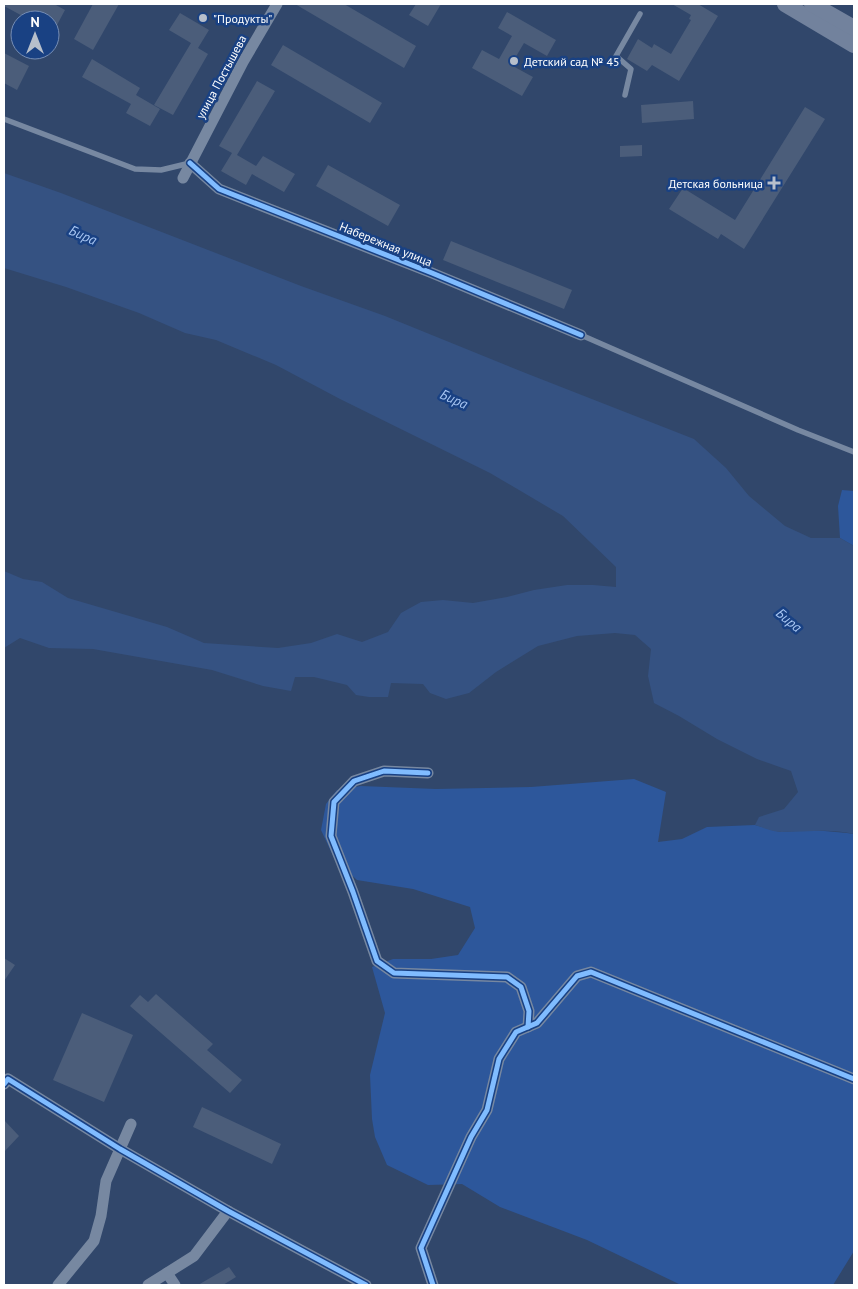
<svg xmlns="http://www.w3.org/2000/svg" width="858" height="1289" font-family="'PT Sans',sans-serif">
<style>
.green{fill:#2d579b}
.water{fill:#355282}
.building{fill:#4b5d7a}
.lines{fill:none;stroke-linecap:round;stroke-linejoin:round}
.lane{stroke:#7788a1;stroke-width:5.5}
.street{stroke:#7788a1;stroke-width:11}
.secondary{stroke:#72829d;stroke-width:16}
.cycleway-casing{stroke:#194183;stroke-width:8}
.cycleway{stroke:#80bcff;stroke-width:5}
.poi-dot{fill:#b7bfcb;stroke:#194183;stroke-width:2}
.labels{text-anchor:middle;dominant-baseline:central;stroke-width:5;stroke-linejoin:round;paint-order:stroke}
.poi-label{font-size:12px;fill:#fff;stroke:#194183;text-anchor:start}
.street-label{font-size:12px;fill:#fff;stroke:#194183}
.water-label{font-size:14px;font-style:italic;fill:#a9c7f3;stroke:#194183}
</style>
<rect width="100%" height="100%" fill="#31476b"/>
<!-- green -->
<g class="green">
<path d="M842,490L854,491V546L840,538L838,506Z"/>
<path d="M634,779L666,792L658,842L682,839L707,827L755,825L780,832L813,830L847,833L854,834V1251L833,1285H681L587,1240L500,1207L462,1184L428,1185L387,1165L375,1137L372,1119L370,1075L385,1013L372,967L393,959H431L458,955L475,928L470,907L413,889L357,880L335,860L321,830L326,804L337,790L361,786L436,789L531,787Z"/>
</g>
<!-- water -->
<path class="water" d="M4,173L61,193L301,286L385,316L528,374L694,439L726,468L749,496L785,526L811,538H840L854,546V834C830,828 807,832 782,832C774,832 764,828 755,825L759,817L784,809L798,792L791,771L757,759L717,739L679,716L654,703L648,676L651,649L635,635L615,633L577,636L538,646L496,672L469,693L446,699L430,693L423,684L391,683L388,697H369L356,695L347,685L314,677H295L291,691L263,686L212,670L93,649L49,648L20,638L4,648V571L23,579L42,582L68,598L167,627L204,643L278,648L311,643L337,634L362,642L388,632L401,613L421,602L443,600L473,603L507,597L534,590L567,585H593L616,587V567L563,516L490,473L340,399L276,365L216,340L185,333L139,313L66,287L4,268Z"/>
<!-- building -->
<g class="building">
<path d="M4,4H54L65,10L50,38V20H30L4,6Z"/>
<path d="M93,4H119L93,50L74,39Z"/>
<path d="M295,4H344L416,46L404,68Z"/>
<path d="M416,4H441L428,26L409,15Z"/>
<path d="M672,4H698L718,16L679,81L652,65L647,71L627,59L638,39L652,48L654,44L671,54L691,20L689,19L691,15Z"/>
<path d="M507,12L556,40L547,56L524,43L511,65L533,77L522,96L472,68L482,50L499,59L512,36L498,28Z"/>
<path d="M180,13L209,30L198,48L208,54L173,115L154,105L191,43L169,30Z"/>
<path d="M283,45L382,103L370,123L271,65Z"/>
<path d="M4,53L29,66L17,90L4,83Z"/>
<path d="M92,59L140,88L136,95L160,109L150,126L126,113L131,104L82,77Z"/>
<path d="M257,81L275,91L237,155L256,166L263,156L295,174L284,192L252,174L246,185L221,171L232,153L219,146Z"/>
<path d="M693,101L694,119L642,123L641,105Z"/>
<path d="M805,107L825,119L744,249L721,234L718,239L669,209L683,188L735,220Z"/>
<path d="M642,145V156L620,157V146Z"/>
<path d="M328,165L400,205L388,226L316,186Z"/>
<path d="M451,241L572,290L564,309L443,260Z"/>
<path d="M4,958L15,965L4,981Z"/>
<path d="M156,994L213,1044L207,1050L242,1080L230,1093L130,1006L140,995L148,1002Z"/>
<path d="M82,1013L133,1035L104,1102L53,1080Z"/>
<path d="M202,1107L281,1144L272,1164L193,1127Z"/>
<path d="M4,1120L19,1136L4,1152Z"/>
<path d="M229,1267L236,1277L223,1285H198Z"/>
</g>
<g class="lines">
<!-- lane -->
<g class="lane">
<path d="M625,95L631,69L616,56L640,14"/>
<path d="M4,119L135,169L161,170L190,163"/>
<path d="M581,335L798,430L854,452"/>
</g>
<!-- street -->
<g class="street">
<path d="M190,163L219,189L432,273L581,335"/>
<path d="M183,178L243,62L277,4"/>
<path d="M428,773L384,771L354,781L334,802L331,836L353,892L377,961L394,973L507,977L521,987L529,1011L528,1027"/>
<path d="M4,1084L8,1079L120,1149L228,1211L366,1285"/>
<path d="M167,1273L175,1285"/>
<path d="M58,1285L94,1241L101,1216L106,1181L131,1124"/>
<path d="M148,1285L194,1256L228,1211"/>
<path d="M433,1285L421,1248L471,1137L487,1110L499,1059L516,1032L537,1023L577,976L591,972L854,1079"/>
</g>
<!-- secondary -->
<g class="secondary">
<path d="M785,4L854,45"/>
<path d="M812,4L854,28"/>
</g>
<defs>
<g id="cycleway">
<path d="M190,163L219,189L432,273L581,335"/>
<path d="M428,773L384,771L354,781L334,802L331,836L353,892L377,961L394,973L507,977L521,987L529,1011L528,1027"/>
<path d="M4,1084L8,1079L120,1149L228,1211L366,1285"/>
<path d="M433,1285L421,1248L471,1137L487,1110L499,1059L516,1032L537,1023L577,976L591,972L854,1079"/>
</g>
</defs>
<!-- cycleway casing -->
<use href="#cycleway" class="cycleway-casing"/>
<!-- cycleway -->
<use href="#cycleway" class="cycleway"/>
</g>
<!-- markers -->
<g class="poi-dot">
<circle cx="203" cy="18" r="5"/>
<circle cx="514" cy="61" r="5"/>
<path d="M771.5 175.5h5v5h5v5h-5v5h-5v-5h-5v-5h5z"/>
</g>
<g class="labels">
<!-- poi labels -->
<g class="poi-label">
<text x="213" y="18">"Продукты"</text>
<text x="524" y="61">Детский сад № 45</text>
<text x="763" y="183" text-anchor="end">Детская больница</text>
</g>
<!-- street labels -->
<g class="street-label">
<text transform="translate(221 77) rotate(-62)">улица Постышева</text>
<text transform="translate(386 244) rotate(22)">Набережная улица</text>
</g>
<!-- water labels -->
<g class="water-label">
<text transform="translate(83 235) rotate(24)">Бира</text>
<text transform="translate(454 399) rotate(24)">Бира</text>
<text transform="translate(789 620) rotate(40)">Бира</text>
</g>
</g>
<!-- border -->
<rect width="858" height="1289" fill="none" stroke="#ffffff" stroke-width="10"/>
<!-- north arrow -->
<g transform="translate(35 35)"><circle r="24" fill="#194183" stroke="#758db5"/>
<path d="M0-4L9 19L0 12L-9 19Z" fill="#b7bfcb"/>
<text y="-8" font-size="14" font-weight="bold" text-anchor="middle" fill="#ffffff">N</text>
</g>
</svg>
